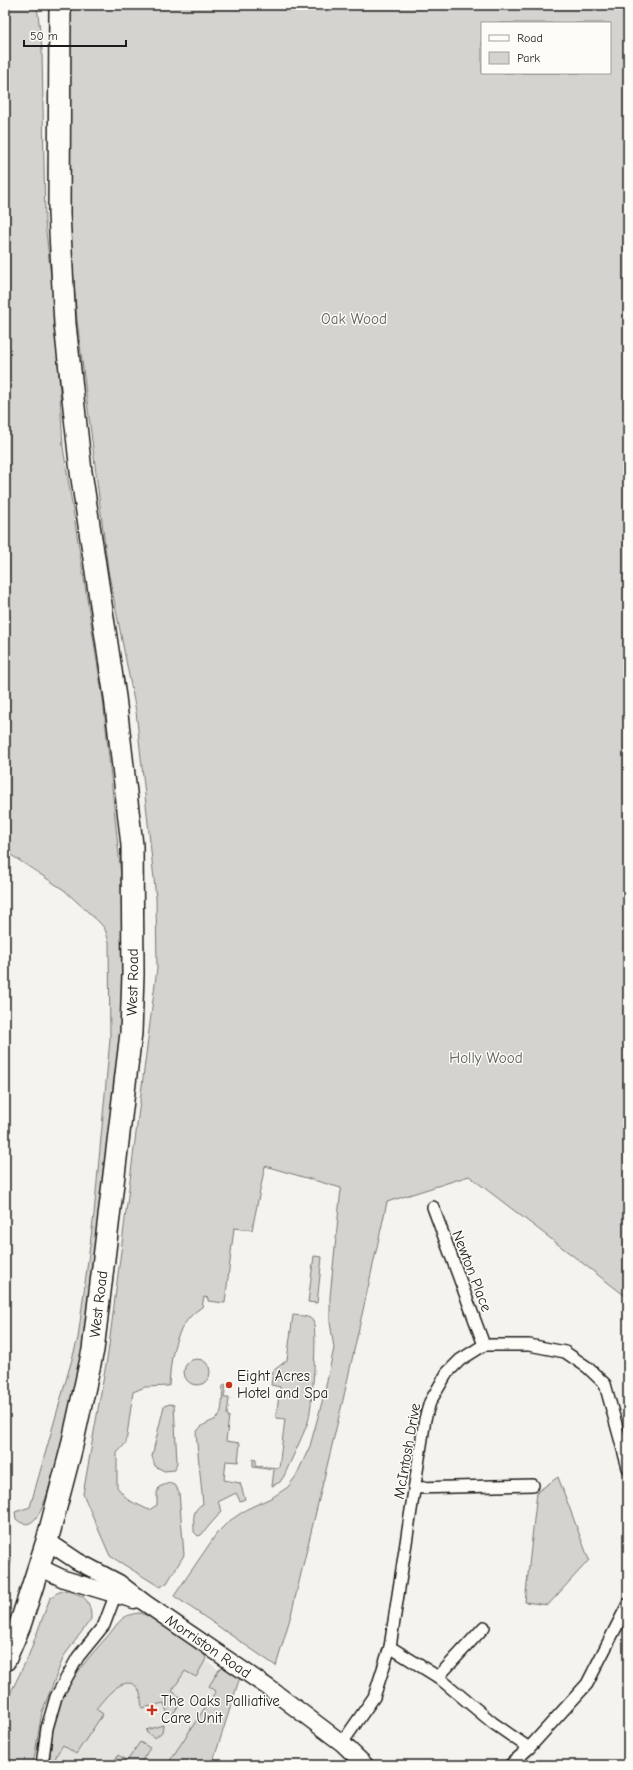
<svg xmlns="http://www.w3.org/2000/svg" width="633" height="1770" font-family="'Comic Neue',sans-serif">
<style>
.built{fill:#e4e3de}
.green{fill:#d4d3cf;stroke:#787876;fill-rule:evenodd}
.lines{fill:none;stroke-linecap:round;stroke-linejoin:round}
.street-casing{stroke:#1c1c1c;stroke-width:14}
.secondary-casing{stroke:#1c1c1c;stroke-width:19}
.highway-casing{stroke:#1c1c1c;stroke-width:24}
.street{stroke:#fdfcf7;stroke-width:11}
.secondary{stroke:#fdfcf7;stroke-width:16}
.highway{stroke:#fdfcf7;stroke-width:21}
.poi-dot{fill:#c8321e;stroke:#fdfcf7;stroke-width:1.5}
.labels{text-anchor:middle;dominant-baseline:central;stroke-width:3;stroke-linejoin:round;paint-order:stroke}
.park-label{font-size:15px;fill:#5c5c5b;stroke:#fdfcf7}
.street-label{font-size:15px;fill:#1c1c1c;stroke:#fdfcf7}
.poi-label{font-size:15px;fill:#1c1c1c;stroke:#fdfcf7;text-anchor:start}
</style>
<rect width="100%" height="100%" fill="#f4f3ee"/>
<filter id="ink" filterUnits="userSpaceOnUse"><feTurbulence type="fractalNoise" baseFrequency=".025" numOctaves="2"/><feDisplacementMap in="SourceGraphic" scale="8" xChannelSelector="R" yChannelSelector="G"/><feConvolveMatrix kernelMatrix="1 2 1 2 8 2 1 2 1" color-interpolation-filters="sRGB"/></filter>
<g filter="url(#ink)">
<!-- built -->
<path class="built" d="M133,1629L203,1658L219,1670L212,1765H51L55,1737Z"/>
<!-- green -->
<g class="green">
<path d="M5,5H37L42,49L45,222L56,323L63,447L103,699L121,876L124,879L126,991L86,1341L56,1473L53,1472C49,1486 39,1540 16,1519L15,1512L30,1507L78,1338L94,1214L110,1039L109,942L105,929L100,923L64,890L5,851Z"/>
<path d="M60,5H628V1298L469,1176L387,1202L343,1400L291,1615L276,1666L174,1596L217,1533L228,1522L247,1509L273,1497L288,1487L296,1476L310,1446L324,1395L334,1348L330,1322V1297L341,1188L265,1166L252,1230L234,1228L225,1303L208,1301V1298L204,1297L202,1307C174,1325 171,1356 169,1386L145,1387L133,1392L126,1443L117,1453V1487L128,1500L149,1510L157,1505V1493L159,1487L169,1483L176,1486L179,1492L184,1555L167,1583L160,1587L110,1556L83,1494L108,1353L157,968L156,898L136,711L108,570L77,320L60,116ZM482,23H610V73H482Z"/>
<path d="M314,1256L322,1257L317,1303L308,1302Z"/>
<path d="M293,1315C299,1316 309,1315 313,1321C318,1332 312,1409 308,1422C301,1440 292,1458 284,1476L280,1482L272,1486L274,1470L253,1467V1459L256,1460V1466L279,1468L285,1419L276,1418L280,1387L271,1385L273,1371L287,1360Z"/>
<circle cx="197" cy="1372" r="13"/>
<path d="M226,1384L224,1398H229L227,1415L229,1416L226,1441L240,1443L238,1462L226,1461L224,1480L240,1483L245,1499L240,1501L236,1493L218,1502L222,1511L201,1535L198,1536L194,1532C194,1520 191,1510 203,1504L196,1433C203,1420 217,1423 220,1414C223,1406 222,1394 223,1386Z"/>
<path d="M170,1404L174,1405L177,1462L175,1470L164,1471L155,1466L152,1456L164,1406Z"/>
<path d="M558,1477L589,1560L548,1605L525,1602L537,1492Z"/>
<path d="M5,1553L11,1558V1562L5,1592Z"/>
<path d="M65,1590C83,1595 91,1598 91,1619L64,1656L42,1712L33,1765H5V1704L28,1657L50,1598L57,1593Z"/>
<path d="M139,1613L150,1616L203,1652L206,1659L196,1677L185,1671L172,1691L183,1699L173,1714L167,1712L164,1703L142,1708C141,1702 141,1691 137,1687C123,1673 103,1700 96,1709L103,1714L76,1754L63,1745L57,1754L53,1765H49C51,1750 51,1734 55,1719C63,1687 85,1661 107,1637C118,1624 120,1615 139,1613Z"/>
<path d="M223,1667L240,1677L212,1765H167L216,1691L209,1686L219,1670Z"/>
<path d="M163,1725L162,1732L155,1738L147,1733L146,1730Z"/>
<path d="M140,1742L150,1748L139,1765H121L115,1760L118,1755L127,1761Z"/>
</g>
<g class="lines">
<defs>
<g id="street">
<path d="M433,1207L484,1345"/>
<path d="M414,1488L533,1485"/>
<path d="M390,1647L438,1677L493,1723L529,1748"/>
<path d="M438,1677L484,1627"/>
<path d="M342,1743L374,1697L390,1647L425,1419L430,1402L447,1373L460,1360L484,1345H529L565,1352L587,1367L605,1384L628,1468"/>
<path d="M42,1765L47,1728L56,1697L78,1657L104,1625L118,1588"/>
<path d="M510,1765L529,1748L587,1684L628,1604"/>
</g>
<g id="secondary">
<path id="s1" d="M47,1541L77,1561L119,1583L145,1603L269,1688L342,1743L365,1765"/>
<path d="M39,1567L64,1579L134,1600"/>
</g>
<g id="highway">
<path id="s2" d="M5,1660L20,1625L47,1541L71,1450L93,1350L131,1033L133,974L132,845L115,697L81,472L65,324L59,214L60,5"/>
</g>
</defs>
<!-- street casing -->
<use href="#street" class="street-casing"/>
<!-- secondary casing -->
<use href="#secondary" class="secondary-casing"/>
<!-- highway casing -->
<use href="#highway" class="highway-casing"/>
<!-- street -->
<use href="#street" class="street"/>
<!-- secondary -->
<use href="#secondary" class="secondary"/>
<!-- highway -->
<use href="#highway" class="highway"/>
</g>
</g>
<!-- markers -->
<g class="poi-dot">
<circle cx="229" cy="1385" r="4"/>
<path d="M150 1704h4v4h4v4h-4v4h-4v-4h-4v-4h4z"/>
</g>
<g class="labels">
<!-- park labels -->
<g class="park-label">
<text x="354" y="319">Oak Wood</text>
<text x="486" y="1058">Holly Wood</text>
</g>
<!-- street labels -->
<g class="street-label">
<text stroke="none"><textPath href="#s2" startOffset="693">West Road</textPath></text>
<text transform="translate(472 1271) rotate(69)">Newton Place</text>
<text stroke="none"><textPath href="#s2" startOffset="369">West Road</textPath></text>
<text transform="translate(407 1451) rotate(-80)">McIntosh Drive</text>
<text stroke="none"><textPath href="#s1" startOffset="193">Morriston Road</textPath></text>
</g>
<!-- poi labels -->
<g class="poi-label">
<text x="237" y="1376">Eight Acres<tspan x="237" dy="17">Hotel and Spa</tspan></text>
<text x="161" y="1701">The Oaks Palliative<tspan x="161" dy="17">Care Unit</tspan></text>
</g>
</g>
<!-- margin -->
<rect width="633" height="1770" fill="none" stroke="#fdfcf7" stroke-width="20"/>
<rect x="10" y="10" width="613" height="1750" fill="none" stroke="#1c1c1c" stroke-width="1.5" filter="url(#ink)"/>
<!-- legend -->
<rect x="481" y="22" width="130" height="52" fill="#fdfcf7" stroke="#a3a29f"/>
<rect x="489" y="35" width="20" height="6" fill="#fdfcf7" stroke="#a3a29f"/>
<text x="517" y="42" font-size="12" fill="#1c1c1c">Road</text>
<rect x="489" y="52" width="20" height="12" fill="#d4d3cf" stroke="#a3a29f"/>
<text x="517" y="62" font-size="12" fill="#1c1c1c">Park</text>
<!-- scale -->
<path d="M24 40v6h102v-6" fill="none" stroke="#1c1c1c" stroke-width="2"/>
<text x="30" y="40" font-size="12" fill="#1c1c1c" stroke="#fdfcf7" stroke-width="3" paint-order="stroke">50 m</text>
</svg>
